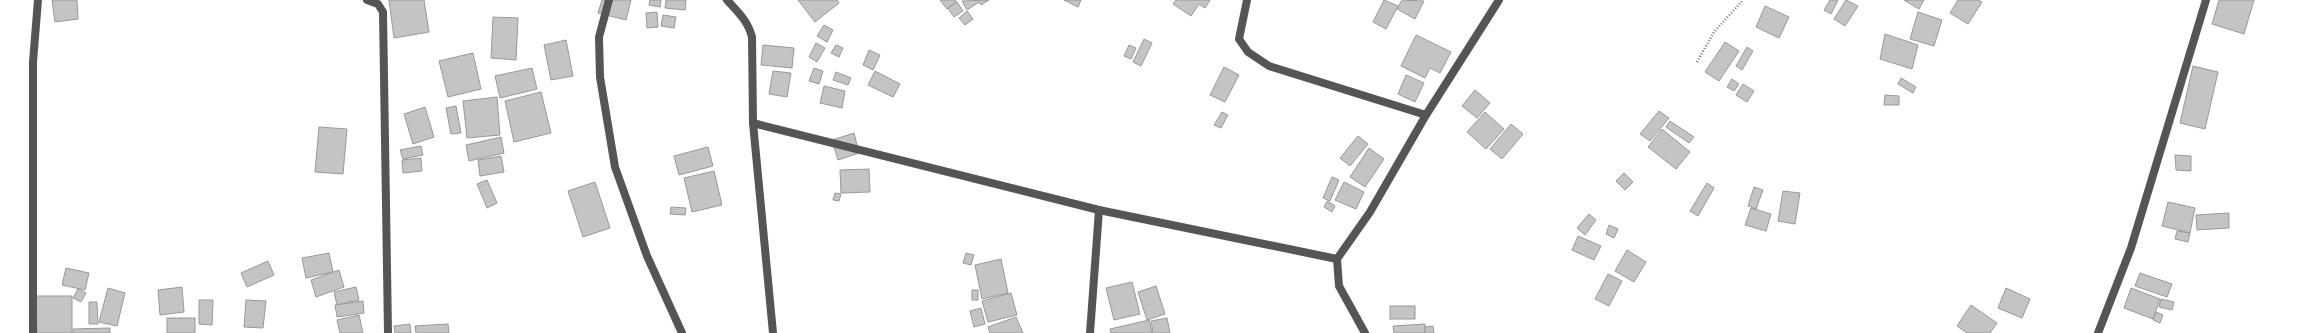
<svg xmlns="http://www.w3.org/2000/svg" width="2303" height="333" font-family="'Titillium Web',sans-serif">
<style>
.building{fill:#c4c4c4;stroke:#999}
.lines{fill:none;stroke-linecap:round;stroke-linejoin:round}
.path{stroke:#777;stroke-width:2.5;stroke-dasharray:1 2;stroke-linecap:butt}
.minor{stroke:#555;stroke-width:8}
</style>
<rect width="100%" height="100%" fill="#fff"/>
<!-- building -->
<g class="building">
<path d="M52,0H77L78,19L55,22Z"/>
<path d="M389,0H424L429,32L394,38Z"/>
<path d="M602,0H631L626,20L598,13Z"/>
<path d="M650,0H661L660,7L649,5Z"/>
<path d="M666,0H686L685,10L665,8Z"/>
<path d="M798,0H837L839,3L815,22Z"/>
<path d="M940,0H955L956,2L947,9Z"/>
<path d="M989,0L981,5L979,2L967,10L962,1Z"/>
<path d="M1064,0H1081L1078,7Z"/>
<path d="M1176,0H1210L1205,8L1199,4L1191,16L1173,4Z"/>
<path d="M1384,0L1398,6L1386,29L1373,22Z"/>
<path d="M1402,0L1424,1L1415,19L1397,9Z"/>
<path d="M1830,0H1838L1831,14L1824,10Z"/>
<path d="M1846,0L1858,6L1845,26L1834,19Z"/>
<path d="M1904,0H1924L1919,9Z"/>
<path d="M1958,0H1978L1982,2L1968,24L1950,13Z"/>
<path d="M2219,0H2254L2244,34L2212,24Z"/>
<path d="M957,2L963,11L954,17L948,8Z"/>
<path d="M1765,6L1789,17L1779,38L1756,27Z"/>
<path d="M967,11L973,19L965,25L959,18Z"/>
<path d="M657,12L658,27L647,28L646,13Z"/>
<path d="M1918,12L1942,20L1934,46L1910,39Z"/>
<path d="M663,15L676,17L674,28L661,26Z"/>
<path d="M493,17L518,18L516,60L491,58Z"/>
<path d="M824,25L833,30L827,42L817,36Z"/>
<path d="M1885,34L1918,45L1912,69L1880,59Z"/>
<path d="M1416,35L1451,52L1440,73L1430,68L1425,78L1401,66Z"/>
<path d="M1144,39L1152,43L1141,66L1133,62Z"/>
<path d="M566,40L573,76L551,80L544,45Z"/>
<path d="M1725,42L1739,51L1719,81L1705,72Z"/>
<path d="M816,43L825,48L817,62L809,57Z"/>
<path d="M763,45L794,48L792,68L761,65Z"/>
<path d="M836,45L843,48L839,57L831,53Z"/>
<path d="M1129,45L1136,48L1131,59L1124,56Z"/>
<path d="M1747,47L1753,51L1742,70L1736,66Z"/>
<path d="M869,50L880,55L873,70L863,65Z"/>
<path d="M473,53L481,89L448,97L439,61Z"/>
<path d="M2193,66L2218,72L2205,129L2180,123Z"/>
<path d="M1224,67L1239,75L1225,102L1210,95Z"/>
<path d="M532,68L537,89L500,98L495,76Z"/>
<path d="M814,68L823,71L819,84L809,81Z"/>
<path d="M773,71L791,73L787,97L769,94Z"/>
<path d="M875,71L900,84L893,97L868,85Z"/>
<path d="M836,72L851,78L848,85L833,80Z"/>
<path d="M1406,75L1424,83L1415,102L1398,94Z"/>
<path d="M1901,78L1916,87L1913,93L1898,84Z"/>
<path d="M1732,79L1739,84L1734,91L1727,87Z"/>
<path d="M1743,84L1754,91L1747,102L1736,95Z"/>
<path d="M824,86L845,91L842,108L820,103Z"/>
<path d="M1475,90L1490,103L1477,118L1462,106Z"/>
<path d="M541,92L551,133L514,142L505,101Z"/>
<path d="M1885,95L1899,96V105H1884Z"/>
<path d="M497,97L500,135L467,138L463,101Z"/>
<path d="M456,106L461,133L451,134L446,108Z"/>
<path d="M425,107L434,137L413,144L404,114Z"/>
<path d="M1659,111L1669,118L1650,141L1640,134Z"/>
<path d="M1222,112L1228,115L1221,128L1214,125Z"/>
<path d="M1485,112L1504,129L1486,149L1467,132Z"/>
<path d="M1670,121L1694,137L1689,143L1666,127Z"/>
<path d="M1511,124L1523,134L1502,159L1490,149Z"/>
<path d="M319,127L347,129L343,174L315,172Z"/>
<path d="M1662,129L1690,152L1676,169L1648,147Z"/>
<path d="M854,133L859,153L838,160L832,140Z"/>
<path d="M1358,136L1368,144L1350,166L1340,158Z"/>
<path d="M501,137L504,153L469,161L466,145Z"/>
<path d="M421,146L423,155L403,159L400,150Z"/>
<path d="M708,147L713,166L679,175L674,156Z"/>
<path d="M1369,148L1384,159L1365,187L1350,177Z"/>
<path d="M2175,155L2191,156V171L2176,170Z"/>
<path d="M501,156L504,172L480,176L478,160Z"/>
<path d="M421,158L422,171L403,173L402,160Z"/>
<path d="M869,169L870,192L841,193L840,170Z"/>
<path d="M714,171L722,205L692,212L684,178Z"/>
<path d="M1624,173L1633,182L1625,190L1616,181Z"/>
<path d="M1332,177L1339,180L1330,201L1323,198Z"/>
<path d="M487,180L497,203L487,208L477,184Z"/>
<path d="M595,182L610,228L583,237L568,191Z"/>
<path d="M1344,182L1364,192L1356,209L1335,200Z"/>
<path d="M1707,183L1714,188L1698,216L1690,211Z"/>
<path d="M1754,187L1763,190L1756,209L1748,206Z"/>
<path d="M1783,191L1800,193L1795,224L1778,221Z"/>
<path d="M835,193L841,194L839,201L833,200Z"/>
<path d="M1327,201L1335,206L1332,212L1324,207Z"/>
<path d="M2168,202L2195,208L2190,233L2162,226Z"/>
<path d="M671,207L686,208L685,215L670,214Z"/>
<path d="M1751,208L1771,214L1766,231L1745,225Z"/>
<path d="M2229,213V228L2197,230L2196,215Z"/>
<path d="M1589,214L1596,220L1585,235L1577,228Z"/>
<path d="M1609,225L1618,229L1614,238L1606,234Z"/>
<path d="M2177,231L2190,233L2188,242L2175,239Z"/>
<path d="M1578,236L1601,246L1594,260L1572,250Z"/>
<path d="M1627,250L1646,262L1634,282L1615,271Z"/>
<path d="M329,253L333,272L306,278L302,258Z"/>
<path d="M966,253L974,255L971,265L963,263Z"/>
<path d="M1001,259L1008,293L982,299L975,265Z"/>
<path d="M268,261L274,275L247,287L241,273Z"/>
<path d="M66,268L89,273L85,290L62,285Z"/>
<path d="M339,270L344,287L316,297L311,280Z"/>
<path d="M2140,273L2172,284L2167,297L2135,286Z"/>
<path d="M1608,274L1622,281L1609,306L1595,299Z"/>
<path d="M1132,282L1140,314L1114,320L1106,288Z"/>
<path d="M1156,286L1165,314L1147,320L1138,292Z"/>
<path d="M182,287L184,312L160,315L158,290Z"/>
<path d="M356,287L359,300L337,305L334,292Z"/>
<path d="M108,288L125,293L117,326L99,322Z"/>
<path d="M2006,288L2030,299L2022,318L1998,308Z"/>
<path d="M2131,288L2160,299L2153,319L2124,308Z"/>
<path d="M78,289L86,293L81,302L73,298Z"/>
<rect x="972" y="290" width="6" height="10"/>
<path d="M1011,293L1017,315L988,322L982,301Z"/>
<path d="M36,296H72V333H37Z"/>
<path d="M2161,299L2174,302L2172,310L2159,307Z"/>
<path d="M199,300H213L212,325L199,324Z"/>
<path d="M246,300L266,301L263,328L244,327Z"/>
<path d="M363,301L364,313L337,317L335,305Z"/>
<path d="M89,302H97L98,324H89Z"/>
<path d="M1971,305L1997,323L1990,333H1967L1957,326Z"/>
<rect x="1390" y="306" width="25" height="13"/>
<path d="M981,308L985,324L974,327L970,311Z"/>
<path d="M2156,312L2163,315L2160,323L2153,320Z"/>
<path d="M359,315L363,333H340L337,320Z"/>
<path d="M1016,317L1023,333H990L988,327Z"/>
<rect x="167" y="318" width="28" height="15"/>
<path d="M1167,318L1170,333H1153L1151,321Z"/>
<path d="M1149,320L1152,333H1111L1110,329Z"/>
<path d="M410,324L411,333H395L394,326Z"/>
<path d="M448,324L449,333H416L415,326Z"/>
<path d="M1425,324V333H1394L1393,326Z"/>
<path d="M1433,326L1434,333H1425V327Z"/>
<path d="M110,328V333H73V329Z"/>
</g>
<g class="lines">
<!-- path -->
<path class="path" d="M1697,62L1714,32L1743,0"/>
<!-- minor -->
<g class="minor">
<path d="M367,0L378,4L383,12L388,333"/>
<path d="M609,0L599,37L600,77L615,167L647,256L682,333"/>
<path d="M727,0C738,12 748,21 752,37L753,123L1099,210L1337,259"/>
<path d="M1247,0L1239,39L1248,52L1269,66L1426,115"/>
<path d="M753,123L773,333"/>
<path d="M33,333V62L38,0"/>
<path d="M1090,333L1099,210"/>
<path d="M1365,333L1339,286L1337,259L1370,212L1426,115L1499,0"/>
<path d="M2098,333L2131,248L2206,0"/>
</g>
</g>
</svg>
